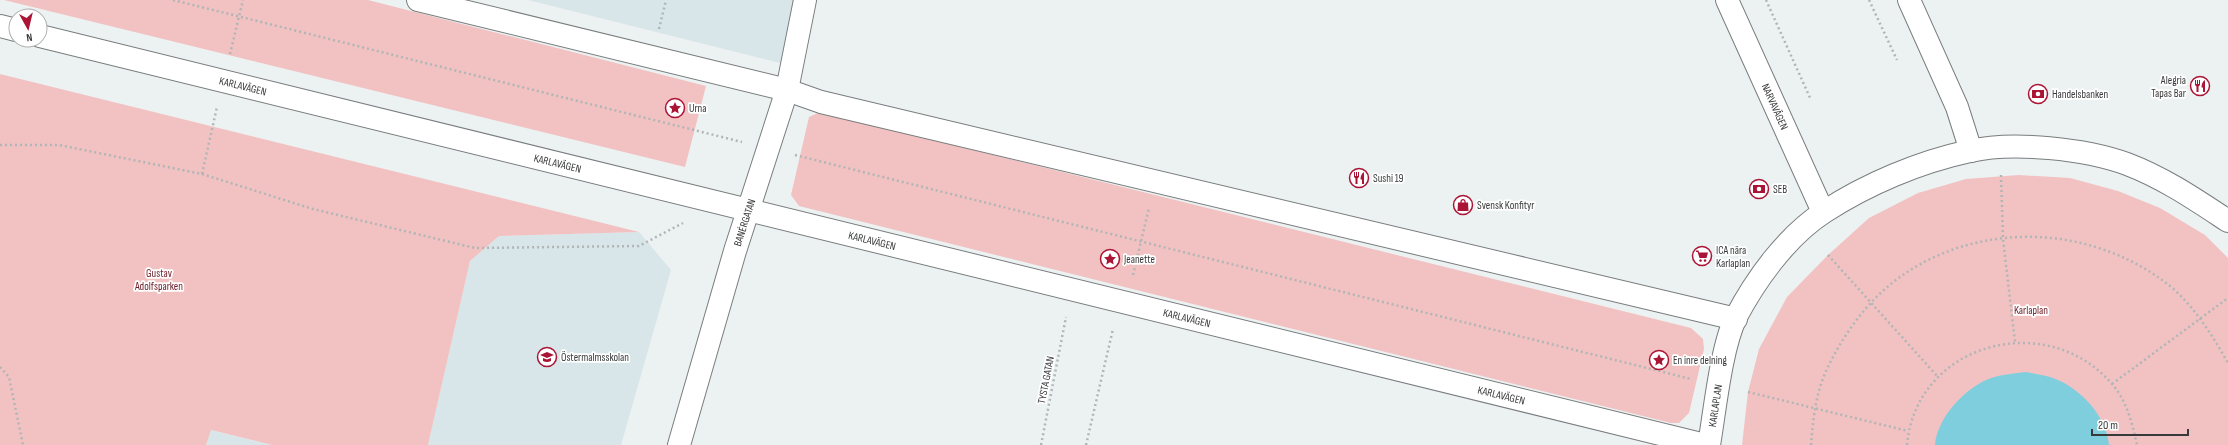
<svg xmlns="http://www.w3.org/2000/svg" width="2228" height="445" font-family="'Sofia Sans Condensed',sans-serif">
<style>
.built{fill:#d8e6e9}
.green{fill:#f2c2c2}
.water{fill:#7ecede}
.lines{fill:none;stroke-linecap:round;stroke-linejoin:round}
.minor-casing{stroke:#797d7e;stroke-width:24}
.path{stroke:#b1b5b6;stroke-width:2.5;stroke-dasharray:2 3;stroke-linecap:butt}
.minor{stroke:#fff;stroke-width:22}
.labels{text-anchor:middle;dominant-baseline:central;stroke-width:3.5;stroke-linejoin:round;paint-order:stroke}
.poi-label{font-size:11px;fill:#38393a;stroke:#fff;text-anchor:start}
.street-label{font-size:11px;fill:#38393a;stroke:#fff}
.park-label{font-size:11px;fill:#6b1b26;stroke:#fff}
</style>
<rect width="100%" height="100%" fill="#ecf1f2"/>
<!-- built -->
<g class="built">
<path d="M528,0H803L788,65Z"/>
<path d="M639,232L671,270L621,445H428L470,261L499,236Z"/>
<path d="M210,430L272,445H206Z"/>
</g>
<!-- green -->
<g class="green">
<path d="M4,0H368L706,86L685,167Z"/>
<path d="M0,74L639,232L499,236L470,261L428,445H272L211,430L206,445H0Z"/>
<path d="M820,112L1691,328L1703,339L1704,349L1689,413L1679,423H1671L799,206L791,195L809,117Z"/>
<path d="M2019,175L2070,178L2118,191L2160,208L2205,235L2228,258V445H1742L1748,392L1759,349L1787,297L1828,255L1869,218L1918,193L1966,179Z"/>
</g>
<!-- water -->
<path class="water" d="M2026,372C2035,374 2045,375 2053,378C2079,387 2107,416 2109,445H1935C1937,416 1970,382 1998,376C2007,374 2017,373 2026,372Z"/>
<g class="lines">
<defs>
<g id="minor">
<path d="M418,0L787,90L821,102L1736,319"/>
<path id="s1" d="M1727,0L1823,212"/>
<path d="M1909,0L1957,107L1971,151"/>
<path d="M0,26L16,30"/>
<path id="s2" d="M40,36L1705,445"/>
<path id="s3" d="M679,445L735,251L787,90L805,0"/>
<path id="s4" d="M1709,445C1715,410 1721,348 1736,317C1756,279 1787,236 1824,212C1867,184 1919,162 1970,151C2013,141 2086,149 2127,164C2164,178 2196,200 2228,221"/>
</g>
</defs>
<!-- minor casing -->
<use href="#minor" class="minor-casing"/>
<!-- path -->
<g class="path">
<path d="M173,0L742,142"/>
<path d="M1766,0L1811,100"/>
<path d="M1869,0L1897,60"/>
<path d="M659,29L666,0"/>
<path d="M230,54L243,0"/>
<path d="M0,145H59L202,174L313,209L475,248L639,246L683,223"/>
<path d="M795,155L1691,379"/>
<path d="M202,174L217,107"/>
<path d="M2001,175L2003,239L2015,342"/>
<path d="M1828,255L1938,377"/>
<path d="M1133,275L1149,208"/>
<path d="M0,367L9,377L23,445"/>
<path d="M2112,384L2228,298"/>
<path d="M1748,392L1908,431"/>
<path d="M1041,445L1066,317"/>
<path d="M1086,445L1113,329"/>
<path d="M1811,445C1813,419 1816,392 1827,369C1846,329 1874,292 1912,269C1992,220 2097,228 2170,286C2195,307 2212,335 2228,363"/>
<path d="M1907,445C1916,343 2047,308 2112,384C2127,401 2132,423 2137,445"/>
</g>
<!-- minor -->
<use href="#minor" class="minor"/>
</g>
<!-- icons -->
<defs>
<symbol id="restaurant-ring" viewBox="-11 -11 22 22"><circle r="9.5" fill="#fff" stroke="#aa1435" stroke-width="1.5"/><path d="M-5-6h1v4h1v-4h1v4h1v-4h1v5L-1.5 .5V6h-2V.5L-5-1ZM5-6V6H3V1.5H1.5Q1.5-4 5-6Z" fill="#aa1435"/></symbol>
<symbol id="bank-ring" viewBox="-11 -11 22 22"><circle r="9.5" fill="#fff" stroke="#aa1435" stroke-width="1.5"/><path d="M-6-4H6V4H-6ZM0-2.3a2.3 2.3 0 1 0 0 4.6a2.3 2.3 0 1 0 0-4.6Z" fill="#aa1435"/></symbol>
<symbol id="sight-ring" viewBox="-11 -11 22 22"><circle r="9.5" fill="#fff" stroke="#aa1435" stroke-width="1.5"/><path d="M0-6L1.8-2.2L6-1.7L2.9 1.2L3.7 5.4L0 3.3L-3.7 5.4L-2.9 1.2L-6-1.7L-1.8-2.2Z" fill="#aa1435"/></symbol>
<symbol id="shop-ring" viewBox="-11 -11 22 22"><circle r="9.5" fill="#fff" stroke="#aa1435" stroke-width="1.5"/><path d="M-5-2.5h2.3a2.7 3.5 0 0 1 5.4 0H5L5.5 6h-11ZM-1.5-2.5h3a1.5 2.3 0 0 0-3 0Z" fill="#aa1435"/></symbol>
<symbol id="supermarket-ring" viewBox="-11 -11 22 22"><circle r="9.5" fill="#fff" stroke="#aa1435" stroke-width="1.5"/><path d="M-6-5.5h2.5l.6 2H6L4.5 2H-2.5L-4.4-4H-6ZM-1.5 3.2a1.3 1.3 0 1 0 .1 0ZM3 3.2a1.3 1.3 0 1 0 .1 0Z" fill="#aa1435"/></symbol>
<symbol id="school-ring" viewBox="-11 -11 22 22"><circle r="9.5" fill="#fff" stroke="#aa1435" stroke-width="1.5"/><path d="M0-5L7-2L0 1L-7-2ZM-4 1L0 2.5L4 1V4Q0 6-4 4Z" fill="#aa1435"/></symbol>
</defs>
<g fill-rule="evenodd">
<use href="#restaurant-ring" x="2189" y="75" width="22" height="22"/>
<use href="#bank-ring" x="2027" y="83" width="22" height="22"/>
<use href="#sight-ring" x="664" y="97" width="22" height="22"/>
<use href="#restaurant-ring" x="1348" y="167" width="22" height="22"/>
<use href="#bank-ring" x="1748" y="178" width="22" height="22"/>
<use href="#shop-ring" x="1452" y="194" width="22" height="22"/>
<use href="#supermarket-ring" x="1691" y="245" width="22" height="22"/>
<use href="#sight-ring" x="1099" y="248" width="22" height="22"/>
<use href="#school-ring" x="536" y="346" width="22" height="22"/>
<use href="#sight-ring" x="1648" y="349" width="22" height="22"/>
</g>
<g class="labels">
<!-- poi labels -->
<g class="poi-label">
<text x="2186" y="80" text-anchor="end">Alegria<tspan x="2186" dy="13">Tapas Bar</tspan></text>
<text x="2052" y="94">Handelsbanken</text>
<text x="689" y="108">Urna</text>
<text x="1373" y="178">Sushi 19</text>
<text x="1773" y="189">SEB</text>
<text x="1477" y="205">Svensk Konfityr</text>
<text x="1716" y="250">ICA nära<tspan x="1716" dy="13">Karlaplan</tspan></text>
<text x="1124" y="259">Jeanette</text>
<text x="561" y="357">Östermalmsskolan</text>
<text x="1673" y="360">En inre delning</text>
</g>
<!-- street labels -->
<g class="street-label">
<text stroke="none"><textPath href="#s2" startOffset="209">KARLAVÄGEN</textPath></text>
<text stroke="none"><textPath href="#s1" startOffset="117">NARVAVÄGEN</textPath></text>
<text stroke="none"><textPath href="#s2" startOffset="533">KARLAVÄGEN</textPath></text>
<text stroke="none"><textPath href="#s3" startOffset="232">BANÉRGATAN</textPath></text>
<text stroke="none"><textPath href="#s2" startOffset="857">KARLAVÄGEN</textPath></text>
<text stroke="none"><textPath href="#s2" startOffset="1181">KARLAVÄGEN</textPath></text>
<text transform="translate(1046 380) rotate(-79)">TYSTA GATAN</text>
<text stroke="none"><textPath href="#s2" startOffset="1505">KARLAVÄGEN</textPath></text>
<text stroke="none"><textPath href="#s4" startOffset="40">KARLAPLAN</textPath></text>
</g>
<!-- park labels -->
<g class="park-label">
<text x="159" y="273">Gustav<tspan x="159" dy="13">Adolfsparken</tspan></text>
<text x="2031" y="310">Karlaplan</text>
</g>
</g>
<!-- north arrow -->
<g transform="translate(28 28) rotate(172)"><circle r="19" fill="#ffffff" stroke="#afb0b0"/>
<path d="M0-3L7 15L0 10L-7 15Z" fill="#aa1435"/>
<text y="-6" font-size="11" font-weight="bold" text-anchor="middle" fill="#38393a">N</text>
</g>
<!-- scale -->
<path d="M2092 429v6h96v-6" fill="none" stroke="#38393a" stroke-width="2"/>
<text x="2098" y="429" font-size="12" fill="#38393a" stroke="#ffffff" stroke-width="3" paint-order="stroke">20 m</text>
</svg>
